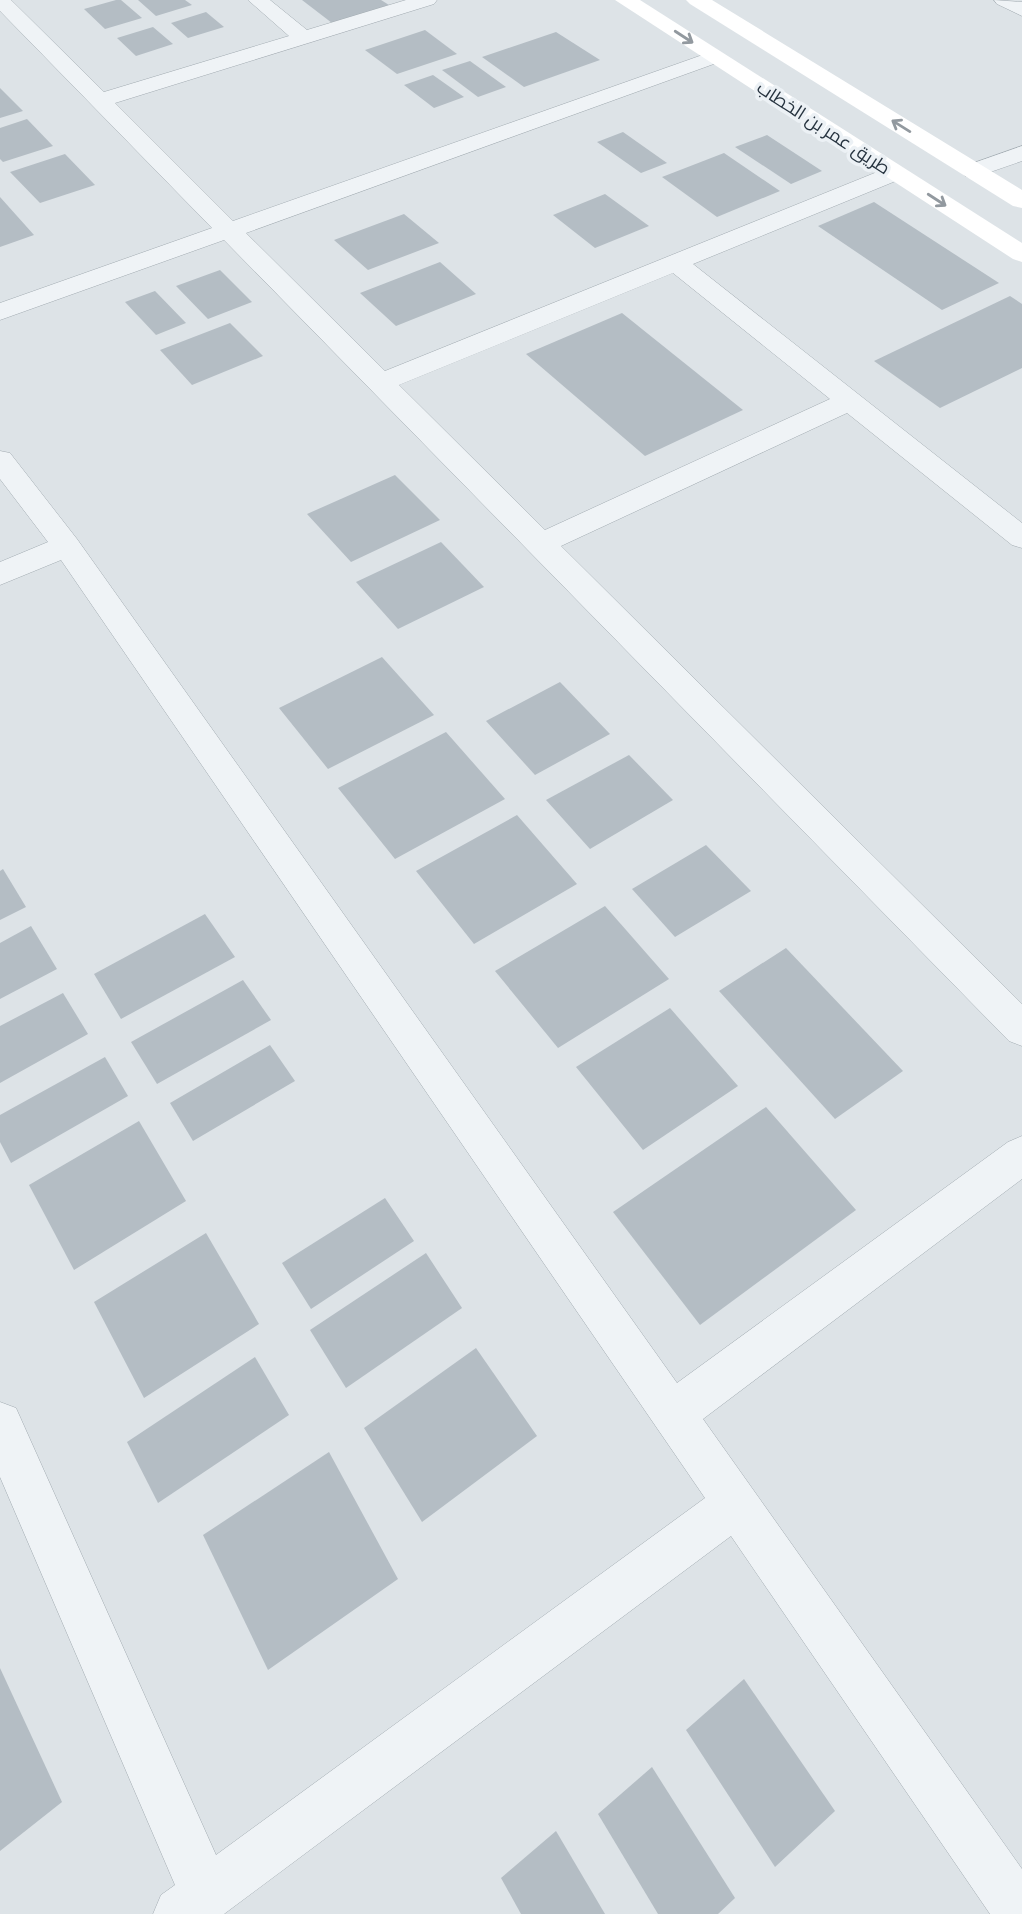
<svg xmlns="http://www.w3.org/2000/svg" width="1022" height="1914" font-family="'Noto Sans',Cairo,sans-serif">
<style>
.building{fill:#b4bdc4}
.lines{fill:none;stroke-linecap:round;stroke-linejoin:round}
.street-casing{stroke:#a2abb1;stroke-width:1}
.street{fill:#eff3f6;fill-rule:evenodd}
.secondary{fill:#fff;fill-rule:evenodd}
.oneway{stroke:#92999f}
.labels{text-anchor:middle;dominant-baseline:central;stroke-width:7;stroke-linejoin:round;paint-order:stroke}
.far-street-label{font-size:18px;fill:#26333f;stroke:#ecf1f5}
</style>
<rect width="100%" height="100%" fill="#dde3e7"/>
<!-- building -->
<g class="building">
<path d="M116,0H121L142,18L105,29L84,9Z"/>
<path d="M138,0H185L192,5L156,16Z"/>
<path d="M302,0H381L389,5L332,23Z"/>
<path d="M206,12L224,27L188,38L171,23Z"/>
<path d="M153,27L173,44L136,56L117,38Z"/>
<path d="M425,30L457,54L397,74L365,50Z"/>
<path d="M556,32L600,60L524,87L482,57Z"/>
<path d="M470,61L506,87L478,97L442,70Z"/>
<path d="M433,75L464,97L434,108L404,85Z"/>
<path d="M0,88L23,111L0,118Z"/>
<path d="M27,119L53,146L3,162L0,159V128Z"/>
<path d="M623,132L667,163L641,173L597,142Z"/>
<path d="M767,135L822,171L791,184L735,147Z"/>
<path d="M724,153L780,191L717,217L662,177Z"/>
<path d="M65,154L95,185L40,203L10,172Z"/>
<path d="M605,194L649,226L595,248L553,215Z"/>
<path d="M0,197L34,235L0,247Z"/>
<path d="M874,202L999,283L942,310L818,226Z"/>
<path d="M404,214L439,243L368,270L334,240Z"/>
<path d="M440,262L476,294L396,326L360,293Z"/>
<path d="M220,270L252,302L208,319L176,286Z"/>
<path d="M155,291L186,323L156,335L125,302Z"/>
<path d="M1010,296L1022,304V368L940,408L874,361Z"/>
<path d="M622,313L743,410L645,456L526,354Z"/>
<path d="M230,323L263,356L192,385L160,350Z"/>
<path d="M395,475L440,520L351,562L307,514Z"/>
<path d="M441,542L484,587L398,629L356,582Z"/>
<path d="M382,657L434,715L328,769L279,708Z"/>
<path d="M560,682L610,734L535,775L486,721Z"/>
<path d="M446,732L505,799L395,859L338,788Z"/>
<path d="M629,755L673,800L590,849L546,800Z"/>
<path d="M517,815L577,884L474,944L416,871Z"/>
<path d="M706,845L751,891L675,937L632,889Z"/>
<path d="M3,869L26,907L0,920V871Z"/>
<path d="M605,906L669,979L558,1048L495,971Z"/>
<path d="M205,914L235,957L121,1019L94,974Z"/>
<path d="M31,926L57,969L0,999V943Z"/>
<path d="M786,948L903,1071L835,1119L719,991Z"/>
<path d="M243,980L271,1020L157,1084L131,1042Z"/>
<path d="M63,993L88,1034L0,1083V1026Z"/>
<path d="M670,1008L738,1086L643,1150L576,1067Z"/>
<path d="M270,1045L295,1081L193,1141L170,1103Z"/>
<path d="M105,1057L128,1096L11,1163L0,1142V1115Z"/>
<path d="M766,1107L856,1210L700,1325L613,1212Z"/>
<path d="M139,1121L186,1201L74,1270L29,1185Z"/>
<path d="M385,1198L414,1241L311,1309L282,1263Z"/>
<path d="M206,1233L259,1324L144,1398L94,1302Z"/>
<path d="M426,1253L462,1308L346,1388L310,1330Z"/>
<path d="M476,1348L537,1436L422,1522L364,1428Z"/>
<path d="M255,1357L289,1415L158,1503L127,1442Z"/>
<path d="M329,1452L398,1579L268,1670L203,1535Z"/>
<path d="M0,1668L62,1802L0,1851Z"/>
<path d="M744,1679L835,1811L775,1867L686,1730Z"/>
<path d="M652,1767L735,1898L718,1914H658L598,1814Z"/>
<path d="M556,1831L605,1914H521L501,1878Z"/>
</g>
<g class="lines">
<defs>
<g id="street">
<path d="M0,0H11L104,92L289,36L248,0H270L307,30L406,0H437L434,4L115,103L233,221L708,53H722L726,57L722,61L246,233L385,371L887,168H903L907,173L903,178L693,264L1022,523V548L1012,545L847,413L561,546L1022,1004V1046L1009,1041L224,240L0,320V303L212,228L0,11ZM673,273L830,399L545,530L399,385Z"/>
<path d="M994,0L1022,2V16L997,4Z"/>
<path d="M1022,146V161L973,178L965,176L961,171L965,166Z"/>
<path d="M0,451L10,453L77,539L677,1383L1008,1142L1022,1136V1179L703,1419L1022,1869V1914H990L731,1536L224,1914H153L161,1895L175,1885L0,1477V1402L16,1408L216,1855L705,1498L61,560L0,585V562L48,542L0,479Z"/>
</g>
</defs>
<!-- street casing -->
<use href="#street" class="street-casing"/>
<!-- street -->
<use href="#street" class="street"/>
<!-- secondary -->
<g class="secondary">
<path d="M615,0H640L1022,243V262L1013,259Z"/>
<path d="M686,0H712L1022,190V208L1013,206L690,4Z"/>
</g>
</g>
<!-- one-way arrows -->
<defs><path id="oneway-shaft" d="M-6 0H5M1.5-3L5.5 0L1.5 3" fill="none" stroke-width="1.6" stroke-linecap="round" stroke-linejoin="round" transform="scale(1.75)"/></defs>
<g class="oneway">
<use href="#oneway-shaft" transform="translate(684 37) rotate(33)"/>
<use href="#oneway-shaft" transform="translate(901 126) rotate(-148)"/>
<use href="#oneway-shaft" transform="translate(937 200) rotate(33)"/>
</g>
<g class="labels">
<!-- far-street labels -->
<g class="far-street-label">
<text transform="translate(824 127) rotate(33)">طريق عمر بن الخطاب</text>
</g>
</g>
</svg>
